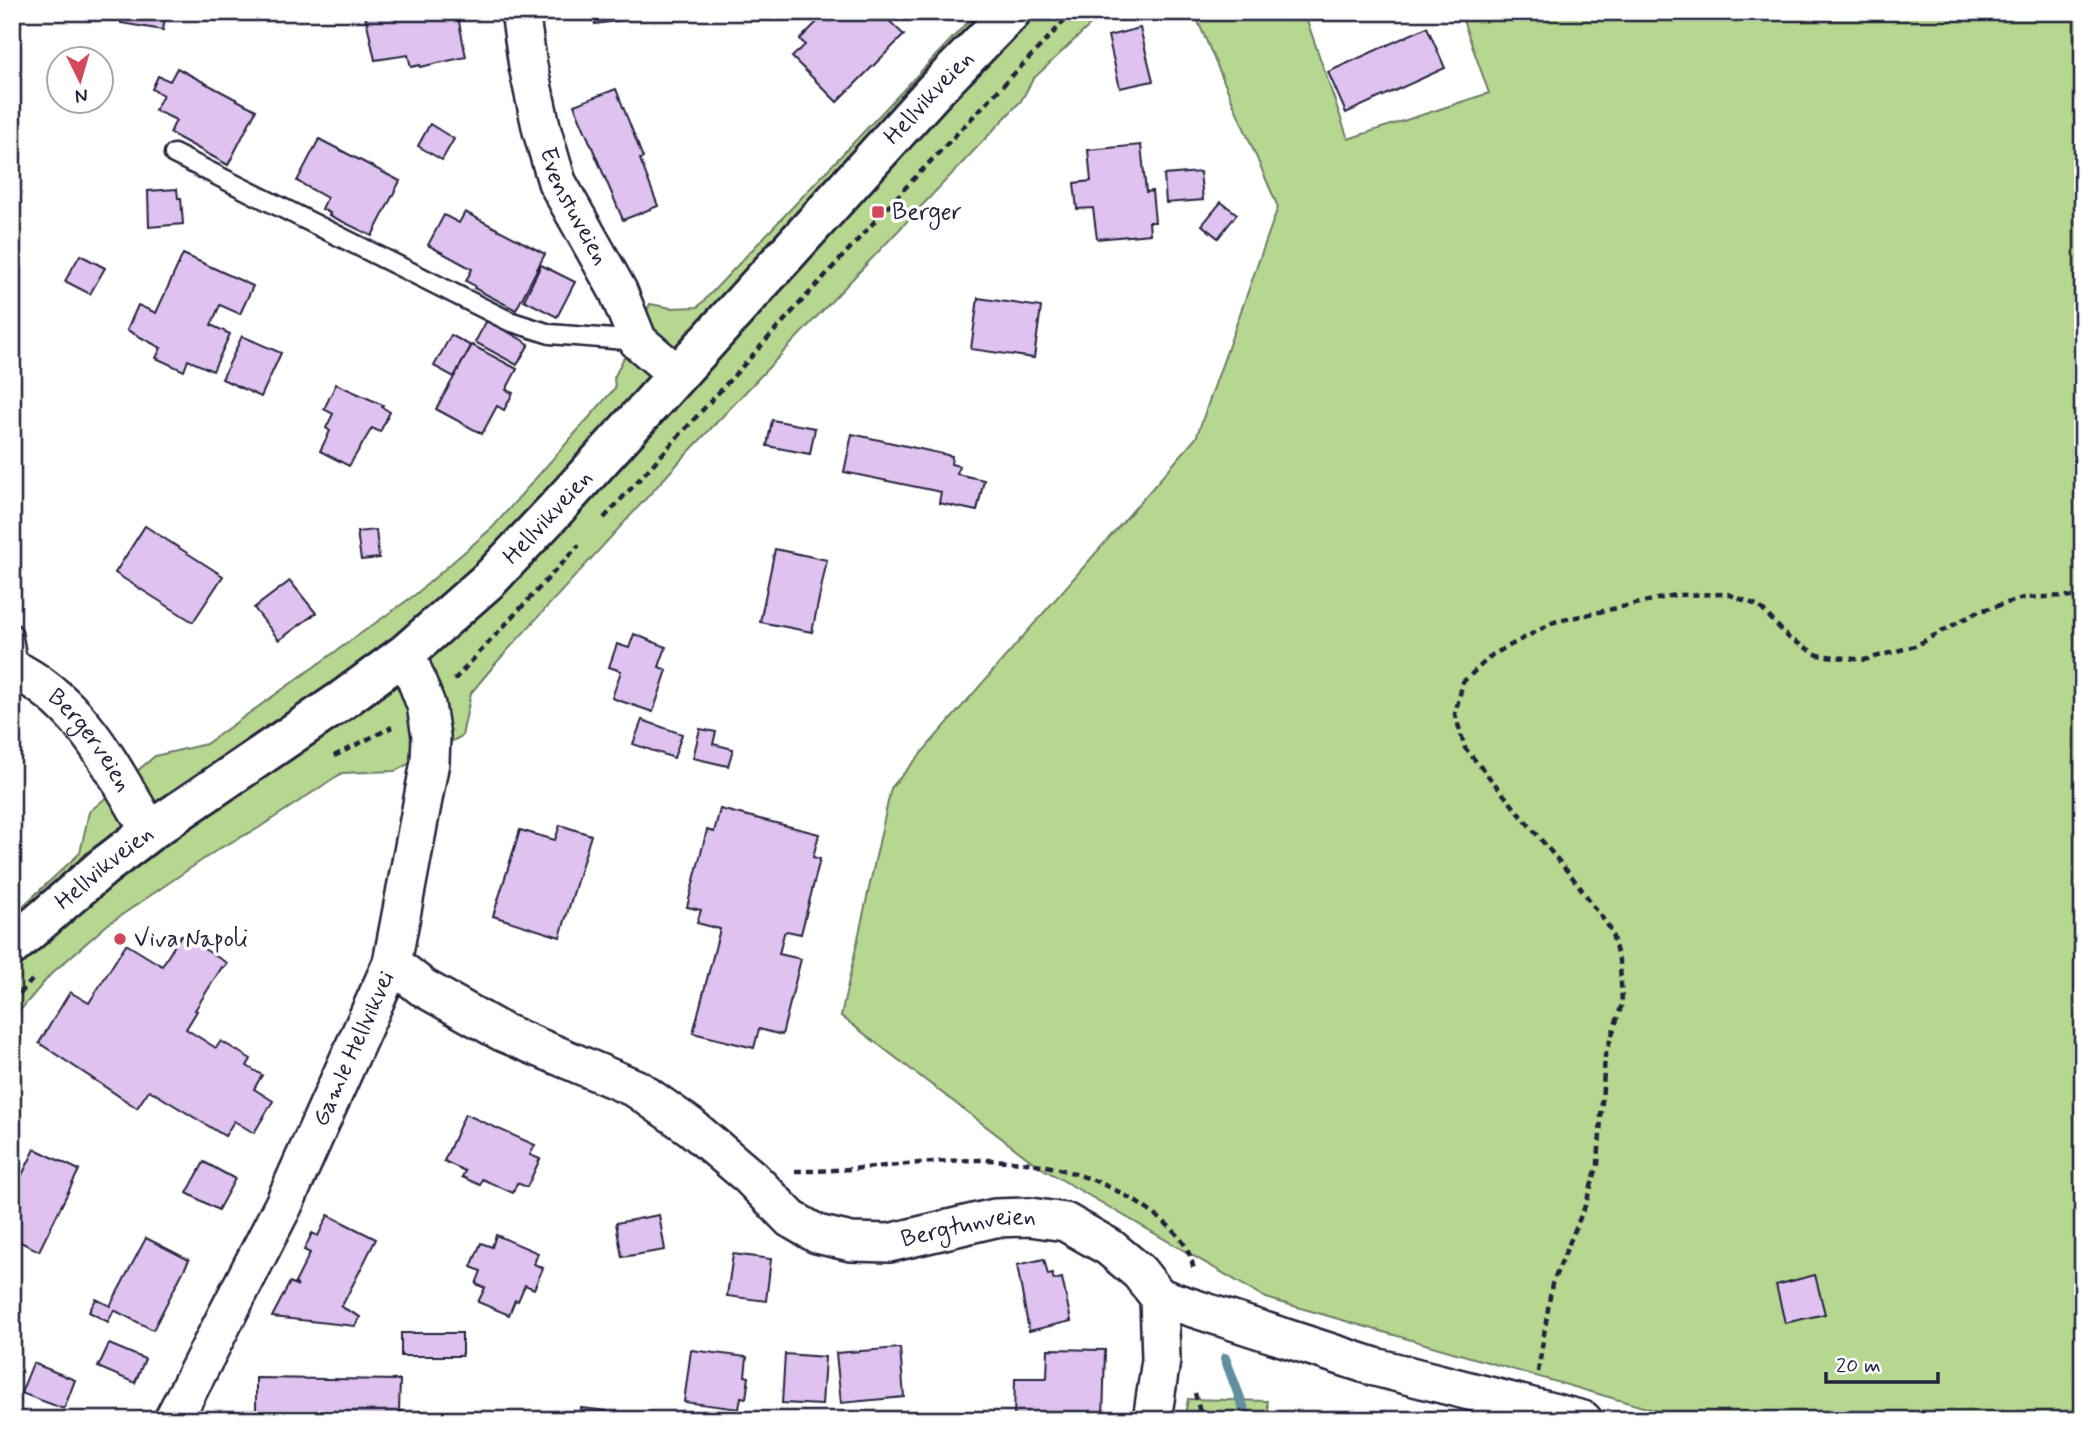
<svg xmlns="http://www.w3.org/2000/svg" width="2095" height="1432" font-family="Mynerve,sans-serif">
<style>
.green{fill:#b6d790;stroke:#6c7c66;stroke-width:2}
.lines{fill:none;stroke-linecap:round;stroke-linejoin:round}
.stream{stroke:#6090a0;stroke-width:10}
.building{fill:#dfc2f0;stroke:#22223b;stroke-width:2}
.lane-casing{stroke:#22223b;stroke-width:23}
.street-casing{stroke:#22223b;stroke-width:42}
.secondary-casing{stroke:#22223b;stroke-width:44}
.path{stroke:#22223b;stroke-width:4.5;stroke-dasharray:7 5;stroke-linecap:butt}
.lane{stroke:#fff;stroke-width:18}
.street{stroke:#fff;stroke-width:37}
.secondary{stroke:#fff;stroke-width:38}
.poi-dot{fill:#d1495b;stroke:#fff;stroke-width:2.5}
.labels{text-anchor:middle;dominant-baseline:central;stroke-width:7;stroke-linejoin:round;paint-order:stroke}
.street-label{font-size:24px;fill:#22223b;stroke:#fff}
.poi-label{font-size:24px;fill:#22223b;stroke:#fff;text-anchor:start}
</style>
<rect width="100%" height="100%" fill="#fff"/>
<filter id="ink" filterUnits="userSpaceOnUse"><feTurbulence type="fractalNoise" baseFrequency=".0143" numOctaves="2"/><feDisplacementMap in="SourceGraphic" scale="14" xChannelSelector="R" yChannelSelector="G"/><feConvolveMatrix kernelMatrix="1 2 1 2 8 2 1 2 1" color-interpolation-filters="sRGB"/></filter>
<g filter="url(#ink)">
<!-- green -->
<g class="green">
<path d="M977,12H1104L1033,79L1021,101L682,459L496,663L471,693L462,736L395,771L342,773L257,829L220,848L107,925L51,974L12,1020V916L80,853L89,812L155,756L206,744L416,594L493,527L615,388L614,378L650,304L671,308L698,307Z"/>
<path d="M1194,12H1304L1348,139L1489,93L1460,12H2083V1420H1688L1266,1298L1038,1166L841,1016L891,788L1196,438L1278,207Z"/>
<path d="M1188,1399L1267,1401L1270,1420H1184Z"/>
</g>
<g class="lines">
<!-- stream -->
<path class="stream" d="M1225,1358L1248,1420"/>
</g>
<!-- building -->
<g class="building">
<path d="M123,12H166L163,30L121,23Z"/>
<path d="M375,12H457L466,57L420,67V65L411,67L408,55L375,60L365,14Z"/>
<path d="M593,12H643V17L595,24Z"/>
<path d="M839,12H880L904,35L837,102L792,57L805,45L800,39L824,15L830,21Z"/>
<path d="M1427,27L1445,68L1346,113L1328,72Z"/>
<path d="M1140,28L1153,81L1120,88L1108,36Z"/>
<path d="M177,68L256,110L228,165L170,133L176,120L155,110L163,95L152,89L158,76L170,81Z"/>
<path d="M616,89L643,158L640,159L658,206L623,220L574,105Z"/>
<path d="M430,124L454,139L442,160L418,146Z"/>
<path d="M319,139L400,181L372,236L329,215L330,213L322,209L327,198L297,181Z"/>
<path d="M1141,145L1146,192L1152,191L1155,222H1149L1150,234L1097,239L1093,208L1077,209L1074,183L1091,181L1088,150Z"/>
<path d="M1200,172L1203,200L1166,203L1164,175Z"/>
<path d="M177,189L178,198H181L183,224L149,227L148,191Z"/>
<path d="M1221,202L1237,214L1218,238L1202,225Z"/>
<path d="M465,212L545,254L516,310L474,288L475,286L466,281L472,269L428,245L444,215L459,223Z"/>
<path d="M183,254L253,286L240,314L220,305L211,325L230,334L213,371L188,360L184,371L156,358L161,348L127,330L138,305L156,313Z"/>
<path d="M80,255L105,268L90,294L65,281Z"/>
<path d="M541,265L575,282L557,317L524,300Z"/>
<path d="M978,298L1041,307L1034,358L971,349Z"/>
<path d="M487,320L529,344L517,365L475,342Z"/>
<path d="M451,335L471,346L454,377L434,366Z"/>
<path d="M242,336L281,353L261,397L222,379Z"/>
<path d="M472,345L517,369L506,390L513,393L504,410L497,406L482,434L436,409Z"/>
<path d="M336,384L383,405L382,407L390,412L380,432L372,428L349,466L320,451L330,431L326,428L333,414L324,409Z"/>
<path d="M772,420L815,428L810,454L767,446Z"/>
<path d="M852,434L952,456L951,464L959,466L957,474L984,480L977,511L939,503L941,492L844,472Z"/>
<path d="M145,526L223,576L193,622L115,573Z"/>
<path d="M376,530L379,558L361,560L357,532Z"/>
<path d="M775,549L827,560L812,632L760,622Z"/>
<path d="M290,581L316,613L279,640L254,608Z"/>
<path d="M634,634L666,647L659,667L667,670L653,712L612,698L621,671L609,667L617,644L629,648Z"/>
<path d="M642,720L682,734L674,758L633,744Z"/>
<path d="M700,729L716,732L713,744L733,749L728,766L693,758Z"/>
<path d="M720,809L819,834L813,857L820,859L801,934L787,931L784,933L779,954L801,959L782,1035L759,1029L754,1048L693,1033L720,929L697,923L701,910L687,907L707,830L714,832Z"/>
<path d="M560,825L591,835L560,937L493,916L520,830L555,840Z"/>
<path d="M181,935L227,963L224,968L222,967L195,1010L197,1011L186,1029L216,1048L221,1041L251,1059L247,1066L262,1075L254,1089L273,1101L254,1133L234,1121L225,1136L149,1090L137,1108L39,1043L70,992L89,1003L126,944L162,966Z"/>
<path d="M465,1114L535,1145L530,1155L540,1159L527,1187L517,1183L513,1193L482,1179L480,1185L462,1177L465,1171L444,1161Z"/>
<path d="M35,1149L79,1170L39,1251L12,1238V1195Z"/>
<path d="M204,1162L235,1179L218,1210L187,1193Z"/>
<path d="M328,1215L376,1239L342,1306H340L360,1317L355,1326L272,1317L290,1282L298,1286L295,1283L310,1253L304,1250L312,1233L318,1236Z"/>
<path d="M659,1215L665,1250L622,1257L616,1223Z"/>
<path d="M496,1235L538,1253L534,1264L543,1268L534,1289L525,1285L518,1301L515,1300L509,1315L478,1302L485,1288L476,1284L481,1271L471,1267L481,1243L492,1247Z"/>
<path d="M146,1238L189,1260L153,1330L114,1310L108,1322L89,1312L96,1299L110,1306Z"/>
<path d="M733,1254L771,1259L766,1301L727,1296Z"/>
<path d="M1044,1259L1048,1275L1052,1274L1054,1280L1062,1278L1071,1321L1029,1331L1017,1265Z"/>
<path d="M1815,1275L1825,1314L1785,1323L1776,1285Z"/>
<rect x="401" y="1333" width="61" height="23"/>
<path d="M109,1344L145,1359L135,1383L98,1367Z"/>
<path d="M900,1348L904,1397L841,1403L836,1353Z"/>
<path d="M1048,1349L1105,1350L1103,1420H1014L1015,1378H1047Z"/>
<path d="M691,1350L747,1357L745,1376L749,1377L746,1398L741,1397L739,1409L684,1402Z"/>
<path d="M785,1354L825,1357L822,1405L782,1403Z"/>
<path d="M33,1363L75,1380L64,1409L21,1393Z"/>
<path d="M256,1378L400,1380L399,1411H402V1420H256Z"/>
<path d="M581,1408L607,1411L606,1420H579Z"/>
</g>
<g class="lines">
<defs>
<g id="lane">
<path d="M174,154L509,321L550,334L638,341"/>
<path d="M12,633L19,671"/>
</g>
<g id="street">
<path id="s1" d="M520,12L528,66L542,131L557,182L618,291L638,341L678,375"/>
<path id="s2" d="M12,668C83,703 111,767 150,831"/>
<path id="s3" d="M392,963L422,987L502,1032L637,1089L691,1127L750,1177L791,1219L817,1234L851,1242L889,1243L995,1218L1030,1217L1065,1222L1109,1247L1139,1272L1159,1297L1375,1367L1583,1420"/>
<path id="s4" d="M173,1420L284,1204L392,963L430,762L431,736L426,705L406,653"/>
<path d="M1152,1420L1161,1360L1159,1297"/>
</g>
<g id="secondary">
<path id="s5" d="M12,946L103,867L150,831L341,701L406,653L490,579L555,510L934,91L1011,12"/>
</g>
</defs>
<!-- lane casing -->
<use href="#lane" class="lane-casing"/>
<!-- street casing -->
<use href="#street" class="street-casing"/>
<!-- secondary casing -->
<use href="#secondary" class="secondary-casing"/>
<!-- path -->
<g class="path">
<path d="M604,518L906,187L1073,12"/>
<path d="M454,680L579,545"/>
<path d="M334,756L392,727"/>
<path d="M12,1003L32,980"/>
<path d="M795,1171C865,1172 940,1156 1009,1161C1057,1164 1108,1181 1148,1210C1171,1226 1189,1241 1194,1271"/>
<path d="M1538,1372L1552,1284L1585,1206L1598,1164L1605,1056L1622,1004L1620,964L1611,930L1577,883L1465,748L1455,714L1463,682L1492,655L1554,622L1675,595L1728,594L1759,606L1789,638L1818,655L1864,660L1915,646L1977,612L2023,598L2066,596L2083,599"/>
<path d="M1195,1393L1202,1420"/>
</g>
<!-- lane -->
<use href="#lane" class="lane"/>
<!-- street -->
<use href="#street" class="street"/>
<!-- secondary -->
<use href="#secondary" class="secondary"/>
</g>
</g>
<!-- markers -->
<g class="poi-dot">
<rect x="871" y="205" width="14" height="14" rx="3.5"/>
<circle cx="120" cy="939" r="7"/>
</g>
<g class="labels">
<!-- street labels -->
<g class="street-label">
<text stroke="none"><textPath href="#s5" startOffset="1255">Hellvikveien</textPath></text>
<text stroke="none"><textPath href="#s1" startOffset="203">Evenstuveien</textPath></text>
<text stroke="none"><textPath href="#s5" startOffset="688">Hellvikveien</textPath></text>
<text stroke="none"><textPath href="#s2" startOffset="108">Bergerveien</textPath></text>
<text stroke="none"><textPath href="#s5" startOffset="121">Hellvikveien</textPath></text>
<text stroke="none"><textPath href="#s4" startOffset="413">Gamle Hellvikvei</textPath></text>
<text stroke="none"><textPath href="#s3" startOffset="663">Bergtunveien</textPath></text>
</g>
<!-- poi labels -->
<g class="poi-label">
<text x="892" y="212">Berger</text>
<text x="134" y="939">Viva Napoli</text>
</g>
</g>
<!-- margin -->
<rect width="2095" height="1432" fill="none" stroke="#fff" stroke-width="42"/>
<rect x="21" y="21" width="2053" height="1390" fill="none" stroke="#22223b" stroke-width="2.5" filter="url(#ink)"/>
<!-- north arrow -->
<g transform="translate(80 80) rotate(175)"><circle r="33" fill="#ffffff" stroke="#a7a7b1" stroke-width="2"/>
<path d="M0-5L12 26L0 18L-12 26Z" fill="#d1495b"/>
<text y="-10" font-size="19" font-weight="bold" text-anchor="middle" fill="#22223b">N</text>
</g>
<!-- scale -->
<path d="M1826 1372v10h112v-10" fill="none" stroke="#22223b" stroke-width="3.5"/>
<text x="1836" y="1372" font-size="21" fill="#22223b" stroke="#ffffff" stroke-width="5" paint-order="stroke">20 m</text>
</svg>
